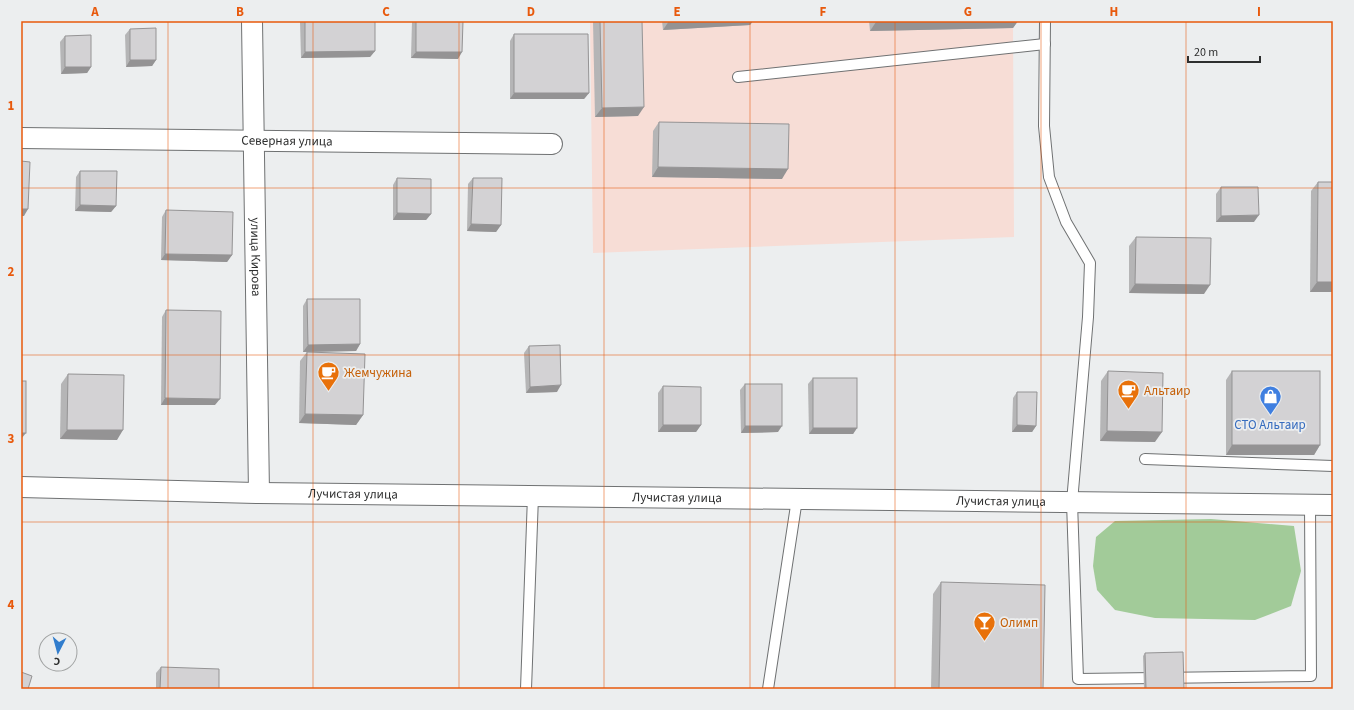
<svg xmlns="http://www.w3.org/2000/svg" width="1354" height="710" font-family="'Source Sans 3',sans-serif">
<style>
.industrial{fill:#f7ddd6}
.green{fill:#a2cb99}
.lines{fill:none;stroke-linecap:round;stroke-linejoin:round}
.lane-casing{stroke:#6f7172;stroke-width:12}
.street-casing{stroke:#6f7172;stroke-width:22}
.lane{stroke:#fff;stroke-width:10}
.street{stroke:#fff;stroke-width:20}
.wall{fill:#b5b5b6}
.shaded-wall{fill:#949394}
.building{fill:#d3d2d4;stroke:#949394}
.grid{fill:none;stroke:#e8590c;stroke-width:1;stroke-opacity:0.55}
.labels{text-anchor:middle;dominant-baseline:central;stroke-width:3.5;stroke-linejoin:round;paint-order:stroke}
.street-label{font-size:13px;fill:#2e2f2f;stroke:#eceeef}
.food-label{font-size:13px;fill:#c56008;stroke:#eceeef;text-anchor:start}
.shop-label{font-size:13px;fill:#366cbe;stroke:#eceeef}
.neatline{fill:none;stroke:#e8590c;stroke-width:1.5}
.grid-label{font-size:13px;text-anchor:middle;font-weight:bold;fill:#e8590c}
</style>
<rect width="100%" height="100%" fill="#eceeef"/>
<!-- industrial -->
<path class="industrial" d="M590,21H1013L1014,237L593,253Z"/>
<!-- green -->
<path class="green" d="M1211,519L1294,526L1301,571L1291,606L1255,620L1155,618L1115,610L1097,590L1093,566L1096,537L1115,521Z"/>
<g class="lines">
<defs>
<g id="lane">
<path d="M1045,21L1044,126L1049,177L1066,222L1090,263L1088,317L1072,502L1078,679L1311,676L1310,504"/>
<path d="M738,77L1045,44"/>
<path d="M1145,459L1333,466"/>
<path d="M526,689L533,496"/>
<path d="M768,689L797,499"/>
</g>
<g id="street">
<path id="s1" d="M252,21L259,493"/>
<path id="s2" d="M21,138L552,144"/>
<path id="s3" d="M21,487L259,493L1333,505"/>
</g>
</defs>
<!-- lane casing -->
<use href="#lane" class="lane-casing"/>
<!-- street casing -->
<use href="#street" class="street-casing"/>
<!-- lane -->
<use href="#lane" class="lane"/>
<!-- street -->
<use href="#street" class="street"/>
</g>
<!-- wall -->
<g class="wall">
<path d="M300,21H375V51L370,57L301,58Z"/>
<path d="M412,21H463L458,59L411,58Z"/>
<path d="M593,21H642L638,116L595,117Z"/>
<path d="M662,21H753L750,25L663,30Z"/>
<path d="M869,21H1018L1013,28L870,31Z"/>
<path d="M130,29L156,60L152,66L126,67L125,35Z"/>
<path d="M514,34L589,93L584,99H510V41Z"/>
<path d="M65,36L91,67L87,73L61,74L60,42Z"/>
<path d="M659,122L782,179L652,177L653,131Z"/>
<path d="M80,171L116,206L111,212L75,211L76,177Z"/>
<path d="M397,178L431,214L426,220H393V185Z"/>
<path d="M473,178L501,225L496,232L467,231L468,184Z"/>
<path d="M1318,182H1333V292H1310L1311,191Z"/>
<path d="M1221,187L1254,222H1216V194Z"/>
<path d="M166,210L232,255L227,262L161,260L162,217Z"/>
<path d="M1136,237L1204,294L1129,293V246Z"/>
<path d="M307,299L360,344L356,351L303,352V306Z"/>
<path d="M166,310L215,405H161L162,317Z"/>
<path d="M529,346L557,392L526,393L524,353Z"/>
<path d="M307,352L363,415L356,425L299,423L300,361Z"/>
<path d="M1108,371L1155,442L1100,441L1101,381Z"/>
<path d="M1232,371L1320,445L1314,455H1226V380Z"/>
<path d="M68,374L117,440L60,439L61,384Z"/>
<path d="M813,378L857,428L853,434H809L808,384Z"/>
<path d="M745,384L778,432L741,433L740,390Z"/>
<path d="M663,386L701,425L696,432H658V393Z"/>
<path d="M1017,392L1036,426L1032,432H1012L1013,398Z"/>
<path d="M941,582L1043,689H931L933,594Z"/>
<path d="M1145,653L1184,689H1144L1143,656Z"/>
<path d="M161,667L219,689H156V673Z"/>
</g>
<!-- shaded-wall -->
<g class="shaded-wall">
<path d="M669,21H753L750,25L663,30Z"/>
<path d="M908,21H1018L1013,28L870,31L876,22Z"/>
<path d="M375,51L370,57L301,58L305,52Z"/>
<path d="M416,52H462L458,59L411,58Z"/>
<path d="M130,60H156L152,66L126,67Z"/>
<path d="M65,67H91L87,73L61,74Z"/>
<path d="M514,93H589L584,99H510Z"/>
<path d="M644,107L638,116L595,117L602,108Z"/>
<path d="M658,167L788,169L782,179L652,177Z"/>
<path d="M80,205L116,206L111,212L75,211Z"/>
<path d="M21,209H28L24,216H21Z"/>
<path d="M397,213L431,214L426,220H393Z"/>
<path d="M1259,215L1254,222H1216L1221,216Z"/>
<path d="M471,224L501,225L496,232L467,231Z"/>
<path d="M165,254L232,255L227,262L161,260Z"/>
<path d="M1317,282H1333V292H1310Z"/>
<path d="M1135,284L1210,285L1204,294L1129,293Z"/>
<path d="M360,344L356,351L303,352L308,345Z"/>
<path d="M561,385L557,392L526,393L530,387Z"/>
<path d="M165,398L220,399L215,405H161Z"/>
<path d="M305,414L363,415L356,425L299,423Z"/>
<path d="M663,425H701L696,432H658Z"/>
<path d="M1017,425L1036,426L1032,432H1012Z"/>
<path d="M745,426H782L778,432L741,433Z"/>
<path d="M813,428H857L853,434H809Z"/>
<path d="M67,430H123L117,440L60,439Z"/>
<path d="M1107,431L1162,432L1155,442L1100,441Z"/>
<path d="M21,433H26L21,439Z"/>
<path d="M1232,445H1320L1314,455H1226Z"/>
</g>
<!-- building -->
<g class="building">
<path d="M305,21H375V51L305,52Z"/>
<path d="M416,21H463L462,52H416Z"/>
<path d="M600,21H642L644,107L602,108Z"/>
<path d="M876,21H908L876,22Z"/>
<path d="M156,28V60H130V29Z"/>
<path d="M514,34H588L589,93H514Z"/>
<path d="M91,35V67H65V36Z"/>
<path d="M659,122L789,124L788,169L658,167Z"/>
<path d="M21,161L30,162L28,209H21Z"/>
<path d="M80,171H117L116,206L80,205Z"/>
<path d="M397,178L431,179V214L397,213Z"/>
<path d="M473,178H502L501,225L471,224Z"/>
<path d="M1318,182H1333V282H1317Z"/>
<path d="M1221,187H1258L1259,215L1221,216Z"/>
<path d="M166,210L233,212L232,255L165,254Z"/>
<path d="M1136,237L1211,238L1210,285L1135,284Z"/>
<path d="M307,299H360V344L308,345Z"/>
<path d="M166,310L221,311L220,399L165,398Z"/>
<path d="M560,345L561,385L530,387L529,346Z"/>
<path d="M307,352L365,354L363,415L305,414Z"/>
<path d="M1108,371L1163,373L1162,432L1107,431Z"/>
<rect x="1232" y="371" width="88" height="74"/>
<path d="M68,374L124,375L123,430H67Z"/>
<rect x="813" y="378" width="44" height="50"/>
<rect x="21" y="381" width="5" height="52"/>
<rect x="745" y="384" width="37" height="42"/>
<path d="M663,386L701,387V425H663Z"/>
<path d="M1017,392H1037L1036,426L1017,425Z"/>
<path d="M941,582L1045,585L1043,689H939Z"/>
<path d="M1183,652L1184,689H1146L1145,653Z"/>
<path d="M161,667L219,669V689H160Z"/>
<path d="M21,672L32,676L28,689H21Z"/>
</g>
<!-- grid -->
<path class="grid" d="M168,21V689M313,21V689M459,21V689M604,21V689M750,21V689M895,21V689M1041,21V689M1186,21V689M21,188H1333M21,355H1333M21,522H1333"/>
<!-- icons -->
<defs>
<symbol id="cafe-pin" viewBox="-11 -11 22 30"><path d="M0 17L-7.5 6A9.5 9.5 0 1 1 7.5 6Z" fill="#e8710a" stroke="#eceeef"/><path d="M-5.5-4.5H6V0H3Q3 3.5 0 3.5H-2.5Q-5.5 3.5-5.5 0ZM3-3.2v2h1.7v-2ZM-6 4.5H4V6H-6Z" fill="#fff"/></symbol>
<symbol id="shop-pin" viewBox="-11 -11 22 30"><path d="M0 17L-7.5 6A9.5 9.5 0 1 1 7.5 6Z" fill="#3f7fe0" stroke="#eceeef"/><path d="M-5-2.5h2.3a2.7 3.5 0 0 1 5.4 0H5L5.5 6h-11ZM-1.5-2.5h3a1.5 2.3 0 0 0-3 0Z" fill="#fff"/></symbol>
<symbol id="bar-pin" viewBox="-11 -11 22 30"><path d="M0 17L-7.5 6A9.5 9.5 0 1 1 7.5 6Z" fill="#e8710a" stroke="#eceeef"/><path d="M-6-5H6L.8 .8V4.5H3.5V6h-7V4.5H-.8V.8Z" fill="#fff"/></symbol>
</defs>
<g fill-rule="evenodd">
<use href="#cafe-pin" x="316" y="360" width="25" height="34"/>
<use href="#cafe-pin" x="1116" y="378" width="25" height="34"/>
<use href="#shop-pin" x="1258" y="384" width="25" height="34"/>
<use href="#bar-pin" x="972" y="610" width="25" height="34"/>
</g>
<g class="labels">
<!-- street labels -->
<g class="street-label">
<text stroke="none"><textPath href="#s2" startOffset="266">Северная улица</textPath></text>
<text stroke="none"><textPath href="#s1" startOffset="236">улица Кирова</textPath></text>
<text stroke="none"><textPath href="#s3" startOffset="332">Лучистая улица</textPath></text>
<text stroke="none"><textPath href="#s3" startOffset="656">Лучистая улица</textPath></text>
<text stroke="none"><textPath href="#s3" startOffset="980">Лучистая улица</textPath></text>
</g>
<!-- food labels -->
<g class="food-label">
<text x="344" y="373">Жемчужина</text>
<text x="1144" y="391">Альтаир</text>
<text x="1000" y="623">Олимп</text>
</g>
<!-- shop labels -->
<g class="shop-label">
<text x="1270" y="425">СТО Альтаир</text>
</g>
</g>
<!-- border -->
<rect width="1354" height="710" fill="none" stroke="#eceeef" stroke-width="44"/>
<!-- north arrow -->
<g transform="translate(58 652) rotate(186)"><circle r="19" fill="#eceeef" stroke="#a0a2a2"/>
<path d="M0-3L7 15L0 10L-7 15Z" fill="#317dcd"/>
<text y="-6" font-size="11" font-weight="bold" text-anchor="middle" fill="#2e2f2f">С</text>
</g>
<!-- scale -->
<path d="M1188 56v6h72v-6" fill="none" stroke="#2e2f2f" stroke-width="2"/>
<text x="1194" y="56" font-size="12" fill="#2e2f2f" stroke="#eceeef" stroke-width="3" paint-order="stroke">20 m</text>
<rect x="22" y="22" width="1310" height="666" class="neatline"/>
<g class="grid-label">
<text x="95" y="16">A</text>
<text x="240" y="16">B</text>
<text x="386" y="16">C</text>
<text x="531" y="16">D</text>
<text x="677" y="16">E</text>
<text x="823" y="16">F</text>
<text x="968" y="16">G</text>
<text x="1114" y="16">H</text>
<text x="1259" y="16">I</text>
<text x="11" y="110">1</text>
<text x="11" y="276">2</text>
<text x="11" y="443">3</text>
<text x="11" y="609">4</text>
</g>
</svg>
